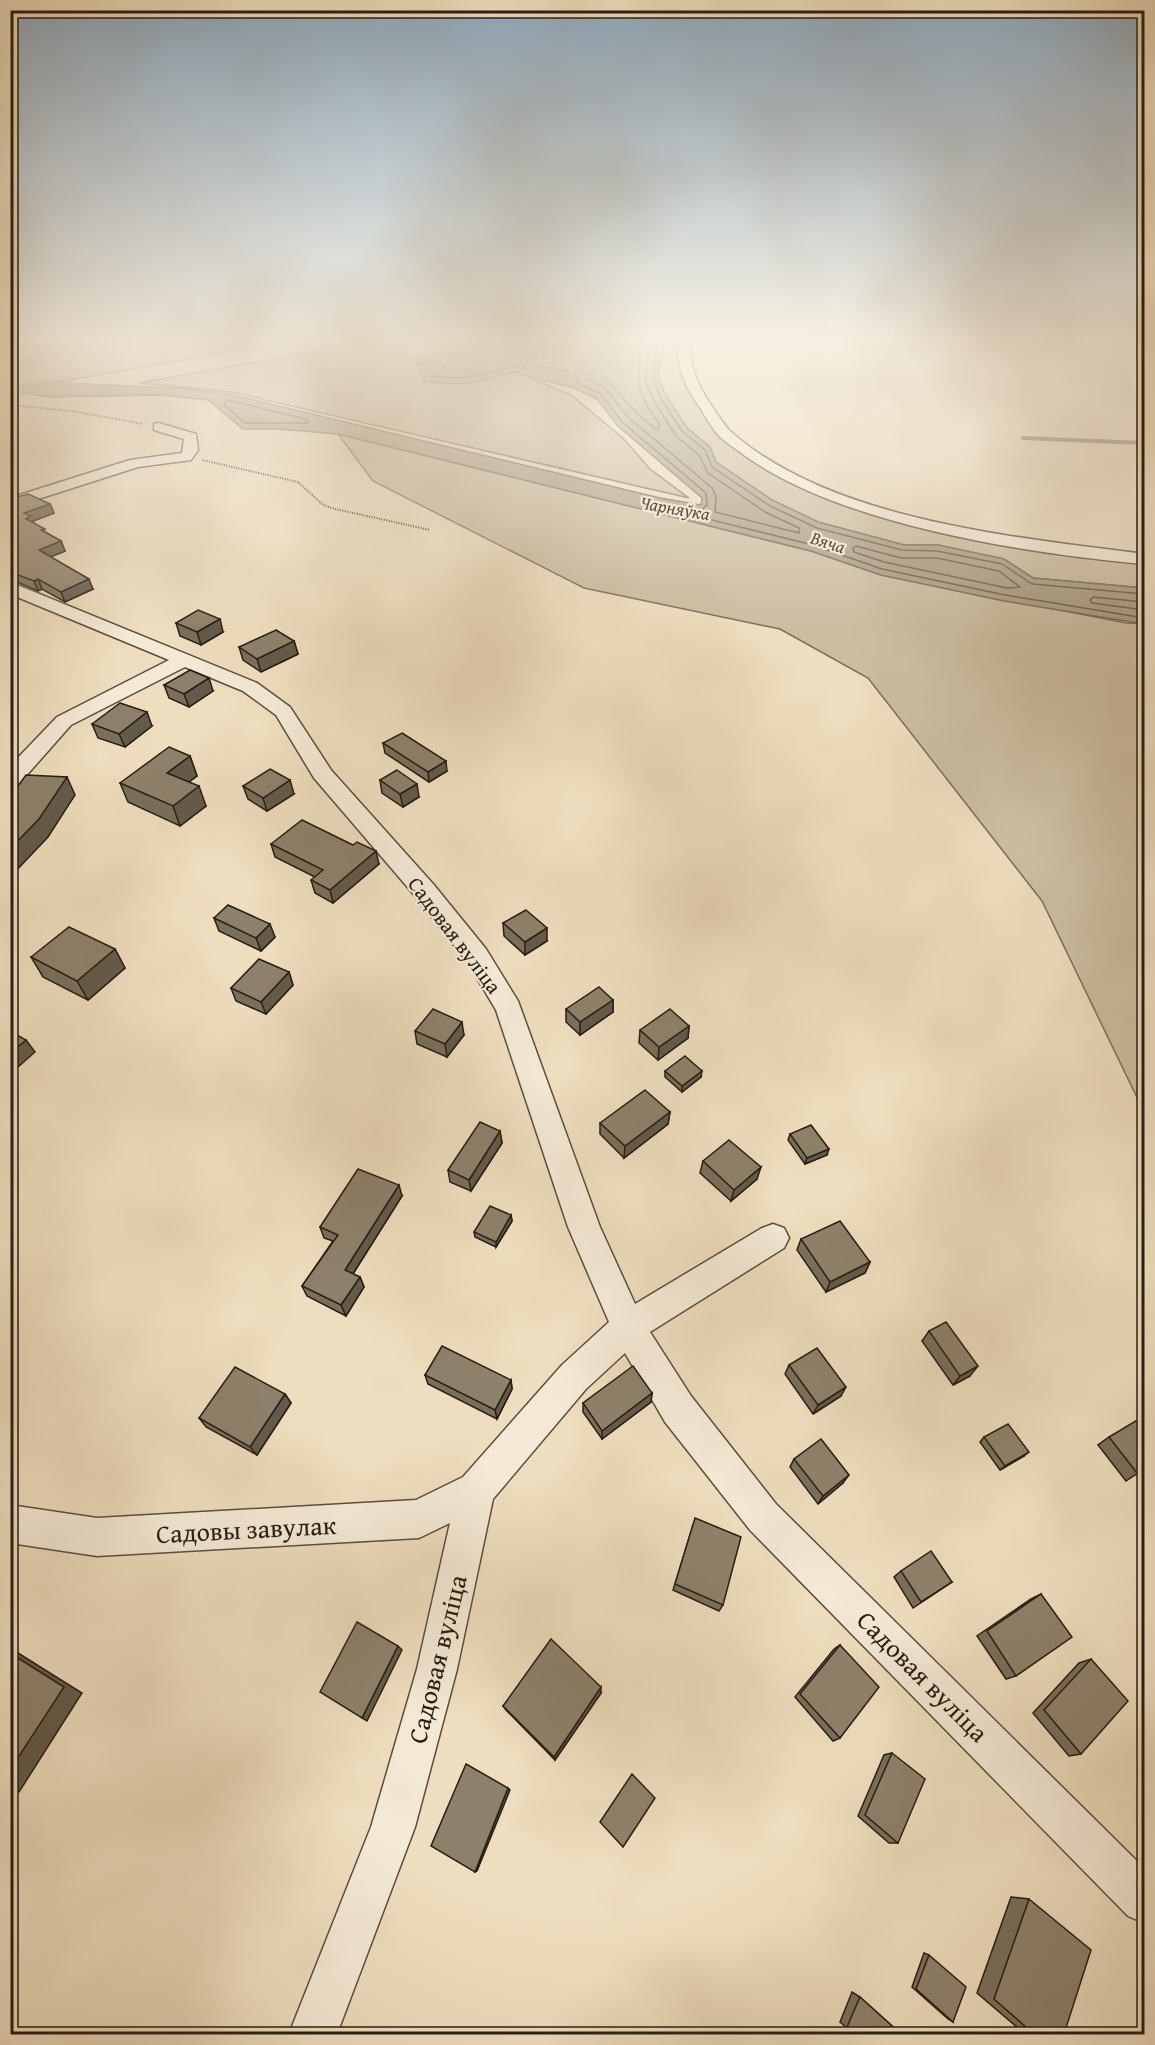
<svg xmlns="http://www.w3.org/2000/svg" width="1155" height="2045" font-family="'Gentium Book Plus',serif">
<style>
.green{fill:#ccbda1;stroke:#7a6e5a;stroke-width:1.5}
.water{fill:#aa9c84;stroke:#766a56;stroke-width:1.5}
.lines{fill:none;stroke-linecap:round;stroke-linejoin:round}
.shore{stroke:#685d4b;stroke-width:1.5}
.stream{stroke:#766a56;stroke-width:4}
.river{fill:#aa9c84;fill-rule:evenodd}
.minor-casing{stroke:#594e3d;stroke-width:3}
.path{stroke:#271e12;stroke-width:2;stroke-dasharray:1 1.5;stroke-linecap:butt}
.minor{fill:#f4e9d5;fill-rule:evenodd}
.wall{fill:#7a6f5c;stroke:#271e12;stroke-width:1.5}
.shaded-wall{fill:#635a4b;stroke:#271e12;stroke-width:1.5}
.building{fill:#8e816b;stroke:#271e12;stroke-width:1.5}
.labels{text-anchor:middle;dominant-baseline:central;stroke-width:4.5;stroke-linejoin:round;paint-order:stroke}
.far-water-label{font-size:18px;font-style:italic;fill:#5b5040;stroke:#f4e9d5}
.street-label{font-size:21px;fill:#271e12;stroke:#f4e9d5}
.near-street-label{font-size:26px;fill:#271e12;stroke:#f4e9d5}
</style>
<rect width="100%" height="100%" fill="#eeddbe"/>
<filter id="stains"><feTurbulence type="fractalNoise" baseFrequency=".00333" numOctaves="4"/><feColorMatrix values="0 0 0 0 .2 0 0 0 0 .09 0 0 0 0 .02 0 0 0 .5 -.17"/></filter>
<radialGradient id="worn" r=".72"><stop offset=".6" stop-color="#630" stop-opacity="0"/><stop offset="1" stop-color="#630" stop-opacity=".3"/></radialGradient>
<!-- green -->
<g class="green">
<path d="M49,342H286L57,382C41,382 26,389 11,389V368L32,363Z"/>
<path d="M351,342H594L591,348L597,399L574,388L523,375L571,395L623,438L650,469L689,498L231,392L139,383L290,356Z"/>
<path d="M664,342H684L682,356L711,420L806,486L952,529L1144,558V588L1033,578L1004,559L938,545H904L818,522L772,500L716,462L710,447L687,428L665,394L658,376Z"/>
<path d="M338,434L811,551L881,575L1126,623L1144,624V1112L1042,901L868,678L780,629L584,588L373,481Z"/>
</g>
<!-- water -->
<path class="water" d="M489,342H556L541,347L531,364L573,373L594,342H664L658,377L665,394L687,428L710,447L716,462L772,500L818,522L904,545H938L1004,559L1033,578L1144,588V624L1004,601L881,575L811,551L338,434L279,429H243L208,400L161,395L47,397L22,392L27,386L45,382L189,389L233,395L660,498L701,505L702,498L618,426L597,399L574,388L516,372L465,384L425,382L414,357L463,346L494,348L498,343Z"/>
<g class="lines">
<!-- shore -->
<g class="shore">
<path d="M503,342L495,354L463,352L425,360L423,364L430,376L464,378L515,366L523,368L538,342"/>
<path d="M599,342L576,382L601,394L622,422L706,493L707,505L699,512L700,517L813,545L882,569L1005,595L1144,618"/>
<path d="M607,342L588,379L605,388L628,417L712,488L716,496L715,512L799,533V528L765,512L708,473L699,455L676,436L654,401L645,380L650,342"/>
<path d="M616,342L614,353L601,375L642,418L657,430L660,425C635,391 637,382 641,342"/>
<path d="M658,342L653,378L660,397L682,431L705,450L712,467L770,506L817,528L902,550L937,551L1002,564L1032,584L1144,594"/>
<path d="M464,359L480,361L483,364L463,370L442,367L444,364Z"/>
<path d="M227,400L306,419L308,423H245L224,405Z"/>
<path d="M856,546L901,558H937L999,571L1020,587L1007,588L884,562L854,552L853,548Z"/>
<path d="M1144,602L1093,597L1090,600L1092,603L1144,610"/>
</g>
<!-- stream -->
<path class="stream" d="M1023,438L1144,443"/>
<!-- river -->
<g class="river">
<path d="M40,342H58L38,367L10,374V362L24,359Z"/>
<path d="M10,383H76L83,385L86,389L83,393L76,395H10Z"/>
</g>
<defs>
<g id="minor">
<path d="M678,342H690C689,366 698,386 711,405C717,413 723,424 730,431C831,521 1015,537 1144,554V564C1025,553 837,525 740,452C733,447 725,442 719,436C712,428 706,418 701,409C686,388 676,368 678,342Z"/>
<path d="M159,423L196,434L198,450L191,460L138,467L10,508V498L130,460L182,453L184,439L154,430V424Z"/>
<path d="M10,582L257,683L290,707L331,770L434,885L486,949L518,1001L600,1227L635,1304L762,1228L773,1224L784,1228L789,1238L784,1248L650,1332L691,1396L776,1504L1144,1868V1923L1128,1916L750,1530L665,1422L625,1353L586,1389L493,1499L457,1669L415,1827L337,2034H289L371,1827L417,1669L450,1523L419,1538L97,1556L10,1543V1505L97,1518L416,1500L463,1477L562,1365L609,1322L568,1227L496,1010L468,963L416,897L314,778L276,715L243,691L185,667L71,725L18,785L10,787V766L57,717L169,660L10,594Z"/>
</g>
</defs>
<!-- minor casing -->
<use href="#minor" class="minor-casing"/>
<!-- path -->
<g class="path">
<path d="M10,405L72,411L143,424"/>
<path d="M202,460L298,482L322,504L331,508L430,530"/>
</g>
<!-- minor -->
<use href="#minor" class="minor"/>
</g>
<!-- wall -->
<g class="wall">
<path d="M10,499L50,504L54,513L33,521L34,523L47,533L61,541L65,551L50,557L93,589L65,602L42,589L38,591L10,579Z"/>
<path d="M176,623L223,632L201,645L180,636Z"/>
<path d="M294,641L298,654L261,672L243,660L239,647Z"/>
<path d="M164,685L213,691L189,707L169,698Z"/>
<path d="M92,724L152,726L125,747L98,738Z"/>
<path d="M383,743L447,771L429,782L385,753Z"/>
<path d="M190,756L197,776L189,782L206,806L180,826L128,802L120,783Z"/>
<path d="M380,780L419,797L403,807L382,793Z"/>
<path d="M243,786L294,794L267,811L248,799Z"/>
<path d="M271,844L379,864L333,903L315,893L311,880L315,877L275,857Z"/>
<path d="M214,918L275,937L261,951L219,931Z"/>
<path d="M503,923L547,941L525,955L504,936Z"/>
<path d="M115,949L125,968L88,1000L43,977L31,957Z"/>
<path d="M289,972L293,985L266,1014L236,1001L231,988Z"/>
<path d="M613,1000V1012L580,1035L566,1022V1009Z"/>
<path d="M689,1026L688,1038L658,1060L639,1043L640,1030Z"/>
<path d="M415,1031L464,1035L447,1057L417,1044Z"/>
<path d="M665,1071L701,1077L682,1092L665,1077Z"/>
<path d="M670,1112L668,1124L624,1158L600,1134V1123Z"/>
<path d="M500,1131L502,1143L471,1191L450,1182L448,1170Z"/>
<path d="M790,1134L827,1155L805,1164L788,1140Z"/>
<path d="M703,1161L757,1179L731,1201L700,1173Z"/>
<path d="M402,1196L353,1274L360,1277L364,1287L346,1316L307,1296L302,1286L333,1241L324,1238L320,1227Z"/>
<path d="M511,1215L512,1221L496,1247L475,1237L474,1232Z"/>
<path d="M801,1239L870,1262L865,1273L826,1292L797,1250Z"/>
<path d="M929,1331L970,1376L953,1385L922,1341Z"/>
<path d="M789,1365L841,1396L813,1414L785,1374Z"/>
<path d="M425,1375L511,1380L512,1389L497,1419L428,1384Z"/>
<path d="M652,1393L651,1402L602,1439L583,1412V1403Z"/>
<path d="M285,1394L291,1403L257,1455L206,1427L199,1418Z"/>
<path d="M984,1437L1024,1456L1000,1470L980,1442Z"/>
<path d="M1109,1437L1144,1469L1126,1481L1098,1445Z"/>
<path d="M794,1459L843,1483L818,1504L790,1467Z"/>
<path d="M693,1525L723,1605L719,1611L673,1590Z"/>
<path d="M901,1571L952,1582L913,1608L894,1577Z"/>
<path d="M1041,1594L1016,1676L1006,1679L977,1636L1031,1599Z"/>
<path d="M840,1645V1738L833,1741L795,1697L834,1649Z"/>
<path d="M1091,1659L1081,1754L1069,1756L1033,1713L1079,1663Z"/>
<path d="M601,1693L555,1760L506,1710L503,1706Z"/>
<path d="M892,1753L898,1843H889L858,1816L884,1755Z"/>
<path d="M1011,1897L1029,1899L1064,2034H1025L977,1993Z"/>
<path d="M924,1953L929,1955L953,2022L948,2019L912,1987Z"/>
<path d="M852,1992L860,1997L901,2034H854L840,2022Z"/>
</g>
<!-- shaded-wall -->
<g class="shaded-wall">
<path d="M50,504L54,513L33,521L35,526L30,528L24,513Z"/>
<path d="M61,541L65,551L43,560L39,550Z"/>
<path d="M38,579L42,589L38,591L34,581Z"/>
<path d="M89,579L93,589L65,602L61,592Z"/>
<path d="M220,619L223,632L201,645L197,632Z"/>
<path d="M294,641L298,654L261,672L257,659Z"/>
<path d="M209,678L213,691L189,707L184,694Z"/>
<path d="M147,712L152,726L125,747L119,734Z"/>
<path d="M190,756L197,776L175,792L167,773Z"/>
<path d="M446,761L447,771L429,782L428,772Z"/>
<path d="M67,777L75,795L48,837L10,877V849Z"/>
<path d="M290,780L294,794L267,811L263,798Z"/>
<path d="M417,784L419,797L403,807L400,794Z"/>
<path d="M199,786L206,806L180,826L173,806Z"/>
<path d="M376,851L379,864L333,903L330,890Z"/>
<path d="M270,924L275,937L261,951L256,938Z"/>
<path d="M547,928V941L525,955V942Z"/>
<path d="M115,949L125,968L88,1000L77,981Z"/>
<path d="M289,972L293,985L266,1014L261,1002Z"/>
<path d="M613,1000V1012L580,1035V1022Z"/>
<path d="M462,1022L464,1035L447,1057L445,1044Z"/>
<path d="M689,1026L688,1038L658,1060L659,1047Z"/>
<path d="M26,1040L35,1052L10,1074V1053Z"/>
<path d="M702,1071L701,1077L682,1092V1086Z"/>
<path d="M670,1112L668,1124L624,1158L625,1146Z"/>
<path d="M500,1131L502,1143L471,1191L469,1180Z"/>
<path d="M829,1149L827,1155L805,1164L807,1158Z"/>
<path d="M761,1167L757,1179L731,1201L734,1190Z"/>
<path d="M399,1185L402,1196L349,1280L345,1270Z"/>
<path d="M511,1215L512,1221L496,1247V1242Z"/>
<path d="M870,1262L865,1273L826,1292L830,1282Z"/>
<path d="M360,1277L364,1287L346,1316L341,1305Z"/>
<path d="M978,1366L970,1376L953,1385L960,1376Z"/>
<path d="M511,1380L512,1389L497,1419L495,1410Z"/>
<path d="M846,1387L841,1396L813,1414L818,1405Z"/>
<path d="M652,1393L651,1402L602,1439V1431Z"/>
<path d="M285,1394L291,1403L257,1455L250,1447Z"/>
<path d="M1029,1452L1024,1456L1000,1470L1005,1466Z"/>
<path d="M849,1475L843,1483L818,1504L823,1496Z"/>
<path d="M398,1646L402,1650L367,1721L362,1718Z"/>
<path d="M10,1648L82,1693L19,1792L10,1791Z"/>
<path d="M601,1687V1693L555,1760L554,1757Z"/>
<path d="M508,1788L510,1790L477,1871L475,1872Z"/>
</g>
<!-- building -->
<g class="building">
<path d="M28,494L50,504L24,513L31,516L26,519L45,529L41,530L61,541L39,550L89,579L61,592L38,579L34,581L10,572V499Z"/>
<path d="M198,610L220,619L197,632L176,623Z"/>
<path d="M276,630L294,641L257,659L239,647Z"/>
<path d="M190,670L209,678L184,694L164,685Z"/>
<path d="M120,703L147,712L119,734L92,724Z"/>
<path d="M402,733L446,761L428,772L383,743Z"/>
<path d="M169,747L190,756L167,773L199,786L173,806L120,783Z"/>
<path d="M270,769L290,780L263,798L243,786Z"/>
<path d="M397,770L417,784L400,794L380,780Z"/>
<path d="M26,775L67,777L39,819L10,849V797Z"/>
<path d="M302,820L353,845L357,842L376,851L330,890L311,880L323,870L271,844Z"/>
<path d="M228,905L270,924L256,938L214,918Z"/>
<path d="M526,910L547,928L525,942L503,923Z"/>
<path d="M69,927L115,949L77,981L31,957Z"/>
<path d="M259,959L289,972L261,1002L231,988Z"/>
<path d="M599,987L613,1000L580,1022L566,1009Z"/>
<path d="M433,1009L462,1022L445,1044L415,1031Z"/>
<path d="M670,1009L689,1026L659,1047L640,1030Z"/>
<path d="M10,1031L26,1040L10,1053Z"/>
<path d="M685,1056L702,1071L682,1086L665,1071Z"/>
<path d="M645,1090L670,1112L625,1146L600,1123Z"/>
<path d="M480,1122L500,1131L469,1180L448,1170Z"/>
<path d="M811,1125L829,1149L807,1158L790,1134Z"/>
<path d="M729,1140L761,1167L734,1190L703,1161Z"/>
<path d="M358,1169L399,1185L345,1270L360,1277L341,1305L302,1286L338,1235L320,1227Z"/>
<path d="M490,1206L511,1215L496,1242L474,1232Z"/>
<path d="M840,1221L870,1262L830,1282L801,1239Z"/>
<path d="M946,1322L978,1366L960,1376L929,1331Z"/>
<path d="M442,1346L511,1380L495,1410L425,1375Z"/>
<path d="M817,1348L846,1387L818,1405L789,1365Z"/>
<path d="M633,1366L652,1393L602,1431L583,1403Z"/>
<path d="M235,1367L285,1394L250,1447L199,1418Z"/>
<path d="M1144,1416V1469L1137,1473L1109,1437Z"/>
<path d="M1008,1424L1029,1452L1005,1466L984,1437Z"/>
<path d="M821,1439L849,1475L823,1496L794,1459Z"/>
<path d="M695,1518L741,1537L723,1605L675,1584Z"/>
<path d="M931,1551L952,1582L921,1602L901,1571Z"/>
<path d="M1041,1594L1072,1637L1016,1676L987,1631Z"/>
<path d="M357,1622L398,1646L362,1718L320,1692Z"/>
<path d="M551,1639L601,1687L554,1757L503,1706Z"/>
<path d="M840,1645L879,1687L840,1738L800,1694Z"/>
<path d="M10,1653L64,1687L10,1770Z"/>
<path d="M1091,1659L1128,1701L1081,1754L1044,1710Z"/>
<path d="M892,1753L925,1779L898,1843L865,1815Z"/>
<path d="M466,1764L508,1788L475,1872L431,1846Z"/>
<path d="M632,1774L655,1798L623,1847L600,1822Z"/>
<path d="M1029,1899L1091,1950L1064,2034H1034L994,1999Z"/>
<path d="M929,1955L966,1987L953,2022L916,1989Z"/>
<path d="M860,1997L901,2034H855L847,2027Z"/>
</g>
<!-- sky -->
<linearGradient id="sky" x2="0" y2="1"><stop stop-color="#8faac0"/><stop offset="0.54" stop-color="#f7f0e2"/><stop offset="1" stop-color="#f7f0e2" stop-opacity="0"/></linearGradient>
<rect width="1155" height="628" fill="url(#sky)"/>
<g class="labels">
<!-- far-water labels -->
<g class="far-water-label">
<text transform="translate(675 508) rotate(10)">Чарняўка</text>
<text transform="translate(828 542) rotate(18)">Вяча</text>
</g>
<!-- street labels -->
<g class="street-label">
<text transform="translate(455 935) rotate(53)">Садовая вуліца</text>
</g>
<!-- near-street labels -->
<g class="near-street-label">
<text transform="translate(246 1529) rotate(-3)">Садовы завулак</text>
<text transform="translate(437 1659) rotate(-76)">Садовая вуліца</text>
<text transform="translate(923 1676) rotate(45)">Садовая вуліца</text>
</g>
</g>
<!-- margin -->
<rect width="1155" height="2045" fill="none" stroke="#eeddbe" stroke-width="36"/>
<rect x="12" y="12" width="1131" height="2021" fill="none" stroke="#271e12" stroke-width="3"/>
<rect x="18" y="18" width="1119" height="2009" fill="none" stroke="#271e12" stroke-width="1.5"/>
<rect width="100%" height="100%" filter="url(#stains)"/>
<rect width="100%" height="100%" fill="url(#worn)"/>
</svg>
